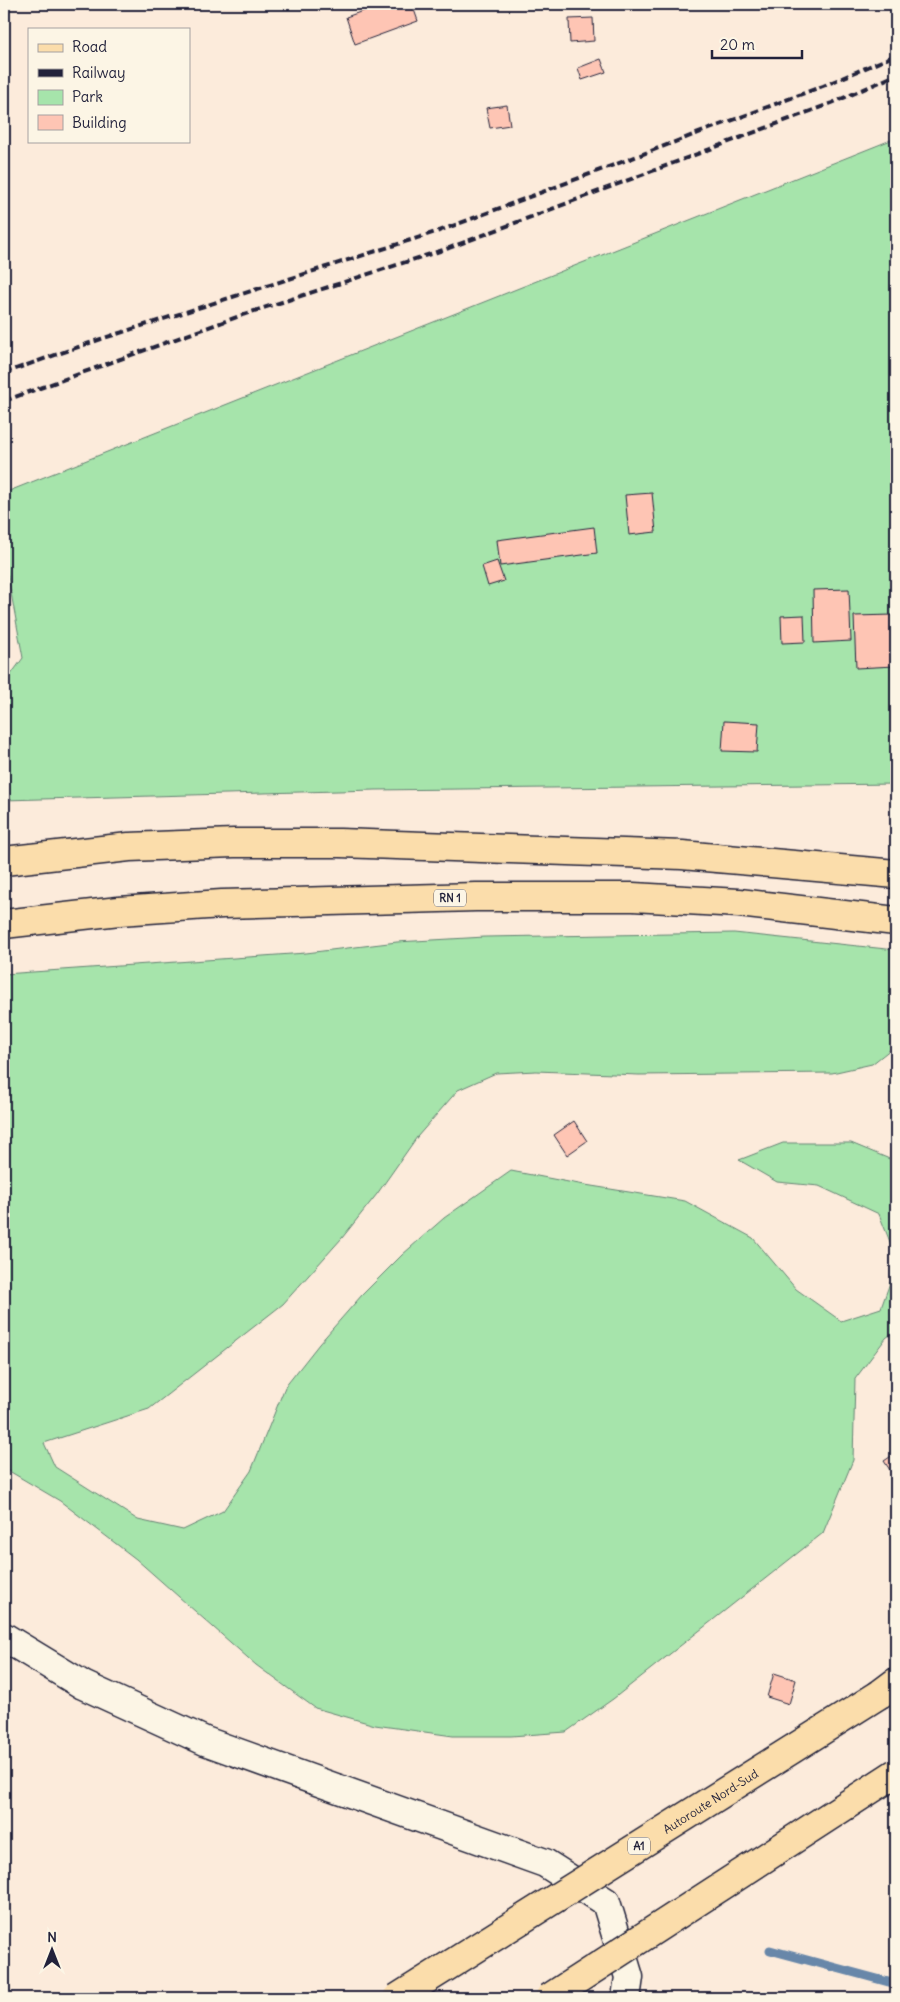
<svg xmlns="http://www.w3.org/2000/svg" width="900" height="2002" font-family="Delius,sans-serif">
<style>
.green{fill:#a6e4ab;stroke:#648373}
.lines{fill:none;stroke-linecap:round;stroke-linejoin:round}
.stream{stroke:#6787a9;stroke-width:9}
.building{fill:#fec5b4;stroke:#22223b}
.minor-casing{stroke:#22223b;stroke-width:31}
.primary-casing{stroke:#22223b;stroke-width:31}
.motorway-casing{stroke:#22223b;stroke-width:31}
.minor{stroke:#fcf5e5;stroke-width:28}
.primary{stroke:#fbddab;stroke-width:28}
.motorway{stroke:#fbddab;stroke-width:28}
.rail{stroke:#22223b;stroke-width:4;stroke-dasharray:8 4;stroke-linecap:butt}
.motorway-bridge-casing{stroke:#22223b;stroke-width:31;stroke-linecap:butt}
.motorway-bridge{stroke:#fbddab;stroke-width:28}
.labels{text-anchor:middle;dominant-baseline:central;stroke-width:5;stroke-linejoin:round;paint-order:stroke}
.shield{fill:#fcf5e5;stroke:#63616e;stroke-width:1}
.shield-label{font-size:11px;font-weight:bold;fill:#22223b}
.street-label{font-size:12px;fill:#22223b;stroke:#fcf5e5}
</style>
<rect width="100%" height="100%" fill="#fcebdb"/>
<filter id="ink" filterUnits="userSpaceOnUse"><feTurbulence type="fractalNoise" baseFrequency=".02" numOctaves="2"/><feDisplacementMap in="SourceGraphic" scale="10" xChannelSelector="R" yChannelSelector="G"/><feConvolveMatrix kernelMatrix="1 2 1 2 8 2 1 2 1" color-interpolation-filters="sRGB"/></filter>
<g filter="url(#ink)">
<!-- green -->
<g class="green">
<path d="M896,138V784L375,790L4,800V684L23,658L4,555V493Z"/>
<path d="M734,933L896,950V1045L872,1064L832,1073L639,1075L536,1071L496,1073L458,1090L417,1137L377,1194L342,1238L283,1304L149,1409L44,1443L55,1467L138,1520L183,1530L223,1511L251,1471L285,1387L319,1344L362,1295L402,1255L444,1218L511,1171L579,1184L685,1201L753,1238L796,1289L841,1321L881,1308L896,1266V1330L886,1338L855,1379L853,1460L823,1533L613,1699L566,1732L511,1736H453L375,1725L315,1708L256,1665L136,1559L60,1501L4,1468V974L306,953L397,942L485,937Z"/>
<path d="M783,1143H851L892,1160L896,1165V1257L879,1214L819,1186L777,1182L739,1160Z"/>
</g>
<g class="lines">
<!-- stream -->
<path class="stream" d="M770,1950L896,1984"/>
</g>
<!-- building -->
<g class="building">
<path d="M383,4H412L418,21L355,44L346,17Z"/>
<path d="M593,18L594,41L570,43L569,19Z"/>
<path d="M601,59L606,72L582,80L578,68Z"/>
<path d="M507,105L510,125L490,128L486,108Z"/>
<path d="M652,493L656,532L629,535L625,495Z"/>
<path d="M594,527L597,553L500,566L497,540Z"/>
<path d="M497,561L504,581L488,586L482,566Z"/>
<path d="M849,589L851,641L814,643L813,590Z"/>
<path d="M804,615L805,642L782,643L781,616Z"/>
<path d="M893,615L895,666L856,668L854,616Z"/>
<path d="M724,721L759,723L757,752L722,751Z"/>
<path d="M574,1121L587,1141L567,1155L554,1135Z"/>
<path d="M896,1453V1479L884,1461Z"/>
<path d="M774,1673L796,1680L789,1704L767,1697Z"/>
</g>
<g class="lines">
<defs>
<path id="minor" d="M4,1637L83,1685L205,1741L545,1863L606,1902L629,1977L626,1998"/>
<g id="primary">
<path d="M4,861L129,847L234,843H340L682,855L896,874"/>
<path d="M4,924L119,911L222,904L476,897H633L739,903L896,921"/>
</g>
<path id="motorway" d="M880,1694L896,1682"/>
</defs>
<!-- minor casing -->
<use href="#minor" class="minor-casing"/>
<!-- primary casing -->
<use href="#primary" class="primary-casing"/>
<!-- motorway casing -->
<use href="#motorway" class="motorway-casing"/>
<!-- minor -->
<use href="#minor" class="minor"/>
<!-- primary -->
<use href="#primary" class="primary"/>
<!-- motorway -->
<use href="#motorway" class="motorway"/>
<!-- rail -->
<g class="rail">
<path d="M4,373L101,339L439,231L823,86L896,55"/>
<path d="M4,401L245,314L449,248L832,103L896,75"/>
</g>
<defs>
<g id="motorway-bridge">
<path id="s1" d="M397,1998L880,1694"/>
<path d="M549,1998L896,1773"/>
</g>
</defs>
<!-- motorway-bridge casing -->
<use href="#motorway-bridge" class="motorway-bridge-casing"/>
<!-- motorway-bridge -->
<use href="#motorway-bridge" class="motorway-bridge"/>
</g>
</g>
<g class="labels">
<!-- shield labels -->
<g class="shield">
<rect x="434" y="889.5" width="32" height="17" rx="4"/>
<rect x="628" y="1837.5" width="22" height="17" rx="4"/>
</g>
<g class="shield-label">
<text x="450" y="898">RN 1</text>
<text x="639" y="1846">A1</text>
</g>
<!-- street labels -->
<g class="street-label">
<text stroke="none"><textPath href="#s1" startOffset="370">Autoroute Nord-Sud</textPath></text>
</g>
</g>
<!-- margin -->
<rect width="900" height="2002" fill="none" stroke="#fcf5e5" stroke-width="20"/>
<rect x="10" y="10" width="880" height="1982" fill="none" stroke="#22223b" stroke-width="2" filter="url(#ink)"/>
<!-- legend -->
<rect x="28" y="28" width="162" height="115" fill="#fcf5e5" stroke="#a5a1a1"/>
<rect x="38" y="44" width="25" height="8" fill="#fbddab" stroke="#a5a1a1"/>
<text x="72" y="52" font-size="15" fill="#22223b">Road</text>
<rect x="38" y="69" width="25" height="8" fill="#22223b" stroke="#a5a1a1"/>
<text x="72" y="78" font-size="15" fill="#22223b">Railway</text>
<rect x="38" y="90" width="25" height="15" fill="#a6e4ab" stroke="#a5a1a1"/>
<text x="72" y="102" font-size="15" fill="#22223b">Park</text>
<rect x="38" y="115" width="25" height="15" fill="#fec5b4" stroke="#a5a1a1"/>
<text x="72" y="128" font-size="15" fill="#22223b">Building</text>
<!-- north arrow -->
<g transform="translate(52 1950)" stroke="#fcf5e5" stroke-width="4" paint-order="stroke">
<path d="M0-4L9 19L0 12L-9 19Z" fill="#22223b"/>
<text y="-8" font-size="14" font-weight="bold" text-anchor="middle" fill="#22223b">N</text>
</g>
<!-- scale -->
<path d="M712 50v8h90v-8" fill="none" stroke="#22223b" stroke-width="2.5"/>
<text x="720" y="50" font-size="15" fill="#22223b" stroke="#fcf5e5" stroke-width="4" paint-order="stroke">20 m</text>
</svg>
